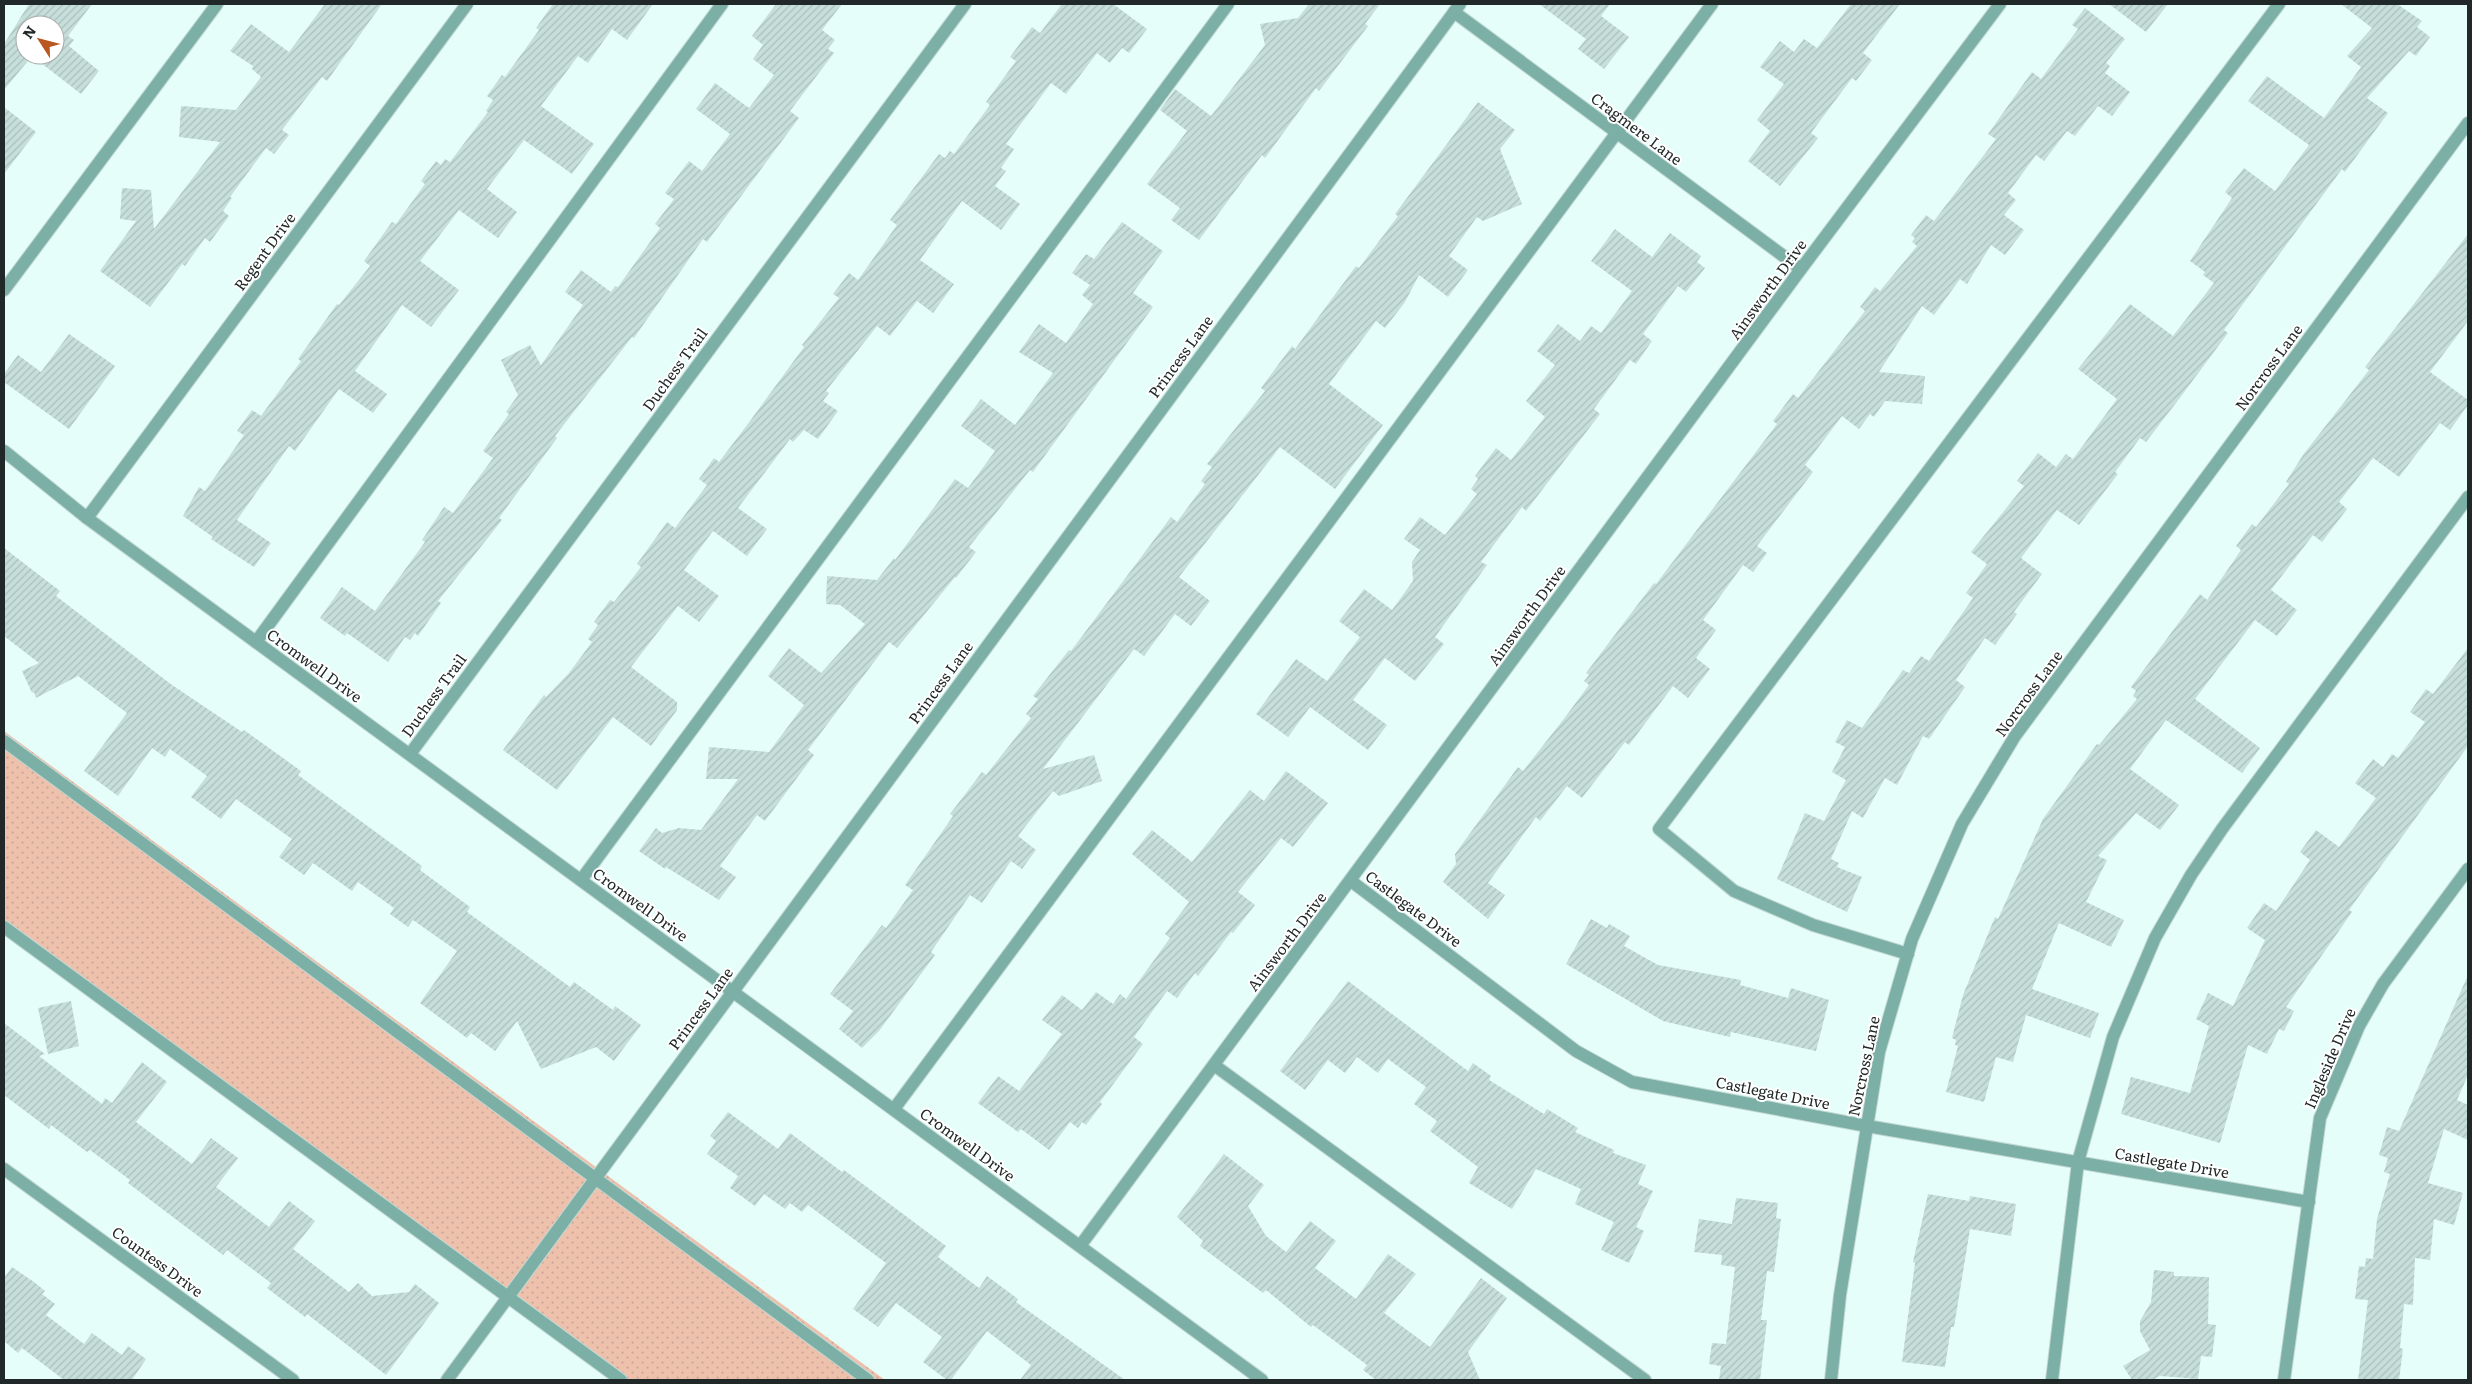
<svg xmlns="http://www.w3.org/2000/svg" width="2472" height="1384" font-family="Literata,serif">
<style>
.green{fill:url(#green-dots)}
.building{fill:url(#building-hatch);fill-rule:evenodd}
.lines{fill:none;stroke-linecap:round;stroke-linejoin:round}
.service-casing{stroke:#c2d8d3;stroke-width:14}
.minor-casing{stroke:#c2d8d3;stroke-width:14}
.tertiary-casing{stroke:#c2d8d3;stroke-width:14}
.service{stroke:#7cafa6;stroke-width:12}
.minor{stroke:#7cafa6;stroke-width:12}
.tertiary{stroke:#7cafa6;stroke-width:12}
.labels{text-anchor:middle;dominant-baseline:central;stroke-width:4;stroke-linejoin:round;paint-order:stroke}
.street-label{font-size:15px;fill:#202927;stroke:#fff}
</style>
<defs>
<pattern id="green-dots" width="8" height="8" patternUnits="userSpaceOnUse" patternTransform="scale(1.25)"><rect width="8" height="8" fill="#eec1ad"/><path d="M2 2h.1M6 6h.1" fill="none" stroke="#cca695" stroke-width="1.8" stroke-linecap="round"/></pattern>
<pattern id="building-hatch" width="6" height="6" patternUnits="userSpaceOnUse" patternTransform="scale(1.25)"><rect width="6" height="6" fill="#c7dfda"/><path d="M-1 1l2-2M0 6l6-6M5 7l2-2" fill="none" stroke="#abbfbb"/></pattern>
</defs>
<rect width="100%" height="100%" fill="#e5fef9"/>
<!-- green -->
<path class="green" d="M4,731L885,1380H624L4,923Z"/>
<!-- building -->
<g class="building">
<path d="M29,4H92L68,36L74,40L69,46L99,71L81,94L32,56L4,90V44ZM25,25H55V55H25Z"/>
<path d="M325,4H382L327,81L322,77L282,130L289,135L274,154L266,148L230,197L232,198L223,211L229,216L210,242L205,238L185,266L182,264L150,307L100,271L136,221L120,219L122,188L151,190L154,229L220,142L179,137L181,106L236,110L261,77L252,69L253,66L230,51L251,24L289,52Z"/>
<path d="M553,4H653L627,40L612,29L588,63L578,56L541,106L594,144L572,174L524,140L487,189L517,212L498,238L459,210L420,261L459,290L431,327L402,305L355,371L387,394L373,413L339,389L295,451L289,446L237,520L271,543L254,567L211,539L213,537L183,516L199,487L205,491L244,435L237,431L252,410L261,416L301,361L298,359L337,304L339,305L370,266L364,261L392,222L396,224L425,184L421,181L436,161L441,165L445,159L450,162L488,112L486,111L493,100L487,96L502,75L505,77L539,30L536,28Z"/>
<path d="M776,4H842L822,30L835,40L828,49L834,53L790,111L799,118L707,242L703,239L634,338L632,337L555,436L557,438L499,518L502,520L438,601L441,603L418,636L415,633L410,640L405,637L388,662L347,633L345,636L320,618L342,587L375,611L425,542L422,540L444,507L453,513L493,458L483,451L509,414L506,412L518,395L501,360L530,345L541,365L583,305L565,292L581,270L611,292L615,286L618,287L660,228L655,224L674,199L665,193L689,161L702,171L730,134L696,109L715,83L749,108L774,75L753,59L763,45L752,36Z"/>
<path d="M1062,4H1113L1147,29L1129,53L1122,48L1110,63L1097,53L1066,94L1051,83L1006,144L1014,149L1001,168L1006,171L995,186L1020,204L1001,230L962,201L920,260L954,284L933,313L917,301L890,336L877,326L826,391L829,393L823,401L838,411L818,439L804,430L793,442L790,439L738,508L767,529L747,556L713,531L684,570L719,596L699,622L678,606L631,667L677,702V710L651,746L613,717L557,790L503,750L544,695L546,697L569,673L592,642L588,639L598,625L594,622L610,600L614,602L641,567L637,564L667,522L675,528L707,485L699,479L714,458L719,462L750,421L804,347L802,345L839,298L833,294L849,273L858,280L897,225L890,220L939,154L945,158L950,151L954,154L990,105L986,102L1016,61L1010,57L1032,27L1040,33Z"/>
<path d="M1309,4H1380L1365,24L1368,26L1319,91L1316,88L1265,158L1262,155L1199,240L1171,220L1180,208L1147,184L1187,131L1160,110L1175,89L1211,116L1265,45L1260,24L1298,18Z"/>
<path d="M1539,4H1610L1601,16L1629,37L1604,69L1578,49L1586,39Z"/>
<path d="M1851,4H1900L1863,53L1872,60L1856,81L1852,78L1811,133L1818,138L1780,186L1748,161L1770,131L1757,120L1784,84L1760,67L1780,41L1794,52L1804,39L1817,48Z"/>
<path d="M2109,4H2168L2146,32Z"/>
<path d="M2341,4H2397L2422,21L2417,27L2430,37L2416,56L2409,51L2367,98L2388,113L2345,172L2342,169L2281,252L2224,330L2228,333L2179,399L2146,442L2140,438L2115,472L2118,474L2079,525L2057,510L2021,558L2042,574L2014,612L2017,614L1995,645L1985,638L1956,680L1965,687L1929,739L1923,736L1897,785L1885,778L1863,818L1852,811L1831,859L1839,863L1837,867L1862,877L1847,912L1777,879L1805,813L1824,821L1846,780L1832,772L1845,747L1835,742L1847,720L1862,728L1903,670L1909,673L1921,656L1929,661L1973,598L1966,593L1987,564L1971,552L2024,486L2017,481L2038,453L2056,467L2066,454L2073,459L2117,399L2078,369L2130,304L2173,336L2214,283L2203,275L2205,272L2190,261L2232,198L2225,192L2244,168L2275,191L2309,145L2248,101L2267,76L2324,118L2361,67L2347,56L2372,28Z"/>
<path d="M2085,8L2125,39L2106,63L2110,66L2105,73L2130,92L2112,116L2098,106L2075,136L2067,131L2044,161L2036,155L2008,193L2016,200L2004,215L2024,230L2005,255L1991,245L1967,284L1960,279L1934,315L1922,306L1879,372L1925,376L1922,404L1885,401L1874,417L1870,414L1859,429L1842,416L1805,465L1813,472L1757,546L1767,553L1753,572L1743,565L1703,620L1716,630L1696,658L1710,669L1688,698L1673,686L1629,745L1625,742L1582,798L1567,786L1540,821L1536,817L1488,883L1505,895L1488,919L1443,882L1456,864L1455,854L1518,767L1523,771L1563,720L1589,685L1584,681L1589,675L1586,673L1654,583L1656,584L1777,424L1773,421L1793,394L1798,398L1865,311L1860,307L1875,287L1880,291L1917,246L1912,242L1915,238L1911,235L1926,215L1934,221L1996,139L1988,134L2017,93L2032,72L2041,79L2078,29L2072,25Z"/>
<path d="M1478,102L1515,130L1500,149L1522,204L1483,221L1477,217L1449,256L1468,270L1448,297L1419,275L1405,302L1385,328L1376,321L1329,384L1383,425L1335,489L1280,447L1179,577L1210,601L1191,626L1175,614L1144,656L1134,649L1043,769L1094,755L1102,781L1059,796L1053,791L1018,836L1036,850L1022,869L1011,861L982,903L970,895L931,952L935,955L879,1031L862,1048L839,1029L853,1011L830,994L882,925L886,928L913,890L905,885L953,816L950,814L982,772L986,775L1031,718L1026,714L1038,699L1033,696L1069,650L1071,651L1171,517L1177,522L1205,484L1201,481L1212,467L1207,464L1265,391L1261,388L1292,346L1295,349L1356,266L1359,268L1398,216L1395,214Z"/>
<path d="M4,107L36,132L4,174Z"/>
<path d="M1122,222L1163,251L1133,293L1153,307L1033,472L1030,470L969,547L976,552L956,578L955,577L897,648L889,642L808,750L814,755L765,821L757,815L720,866L736,877L719,900L666,867L665,869L639,851L656,828L662,833L679,828L701,830L738,779H706L709,747L769,752L804,705L768,676L789,648L821,673L865,624L840,605L826,604L827,576L877,580L894,558L895,560L955,479L968,488L995,451L961,426L981,399L1015,425L1053,373L1019,352L1039,324L1066,343L1093,304L1082,295L1090,285L1072,273L1086,254L1094,259Z"/>
<path d="M1615,229L1652,257L1670,233L1701,256L1697,262L1705,268L1686,292L1678,286L1643,334L1652,341L1636,364L1630,360L1594,409L1600,414L1526,511L1522,507L1481,562L1487,565L1435,637L1444,644L1415,681L1385,658L1353,700L1387,725L1368,750L1310,707L1288,737L1256,714L1296,659L1327,681L1360,637L1339,621L1364,589L1392,610L1413,581L1412,562L1420,550L1404,539L1420,517L1445,535L1477,494L1471,489L1478,479L1475,476L1496,448L1511,460L1545,417L1526,401L1555,365L1537,351L1558,324L1580,341L1591,326L1601,333L1632,291L1591,261Z"/>
<path d="M2468,234V321L2430,372L2468,400V405L2450,430L2440,423L2399,477L2373,458L2339,502L2347,509L2322,542L2313,535L2271,590L2297,610L2277,636L2255,620L2195,699L2260,748L2242,773L2166,720L2130,769L2179,805L2160,830L2136,813L2098,856L2107,860L2086,902L2124,920L2111,947L2059,923L2032,989L2099,1013L2090,1038L2026,1015L2013,1062L1996,1057L1984,1102L1946,1092L1958,1046L1955,1045L1956,1040L1952,1038L1963,995L1995,917L1998,919L2043,819L2097,744L2099,745L2137,699L2133,696L2136,691L2131,687L2200,594L2207,600L2241,550L2236,546L2252,524L2256,527L2289,484L2286,482L2303,455L2369,370L2365,367Z"/>
<path d="M69,334L115,366L69,429L4,382V374L18,355L41,372Z"/>
<path d="M4,548L60,591L56,596L172,685L242,732L244,730L301,771L298,775L422,866L420,870L470,907L467,912L570,987L574,982L613,1010L615,1006L641,1025L614,1061L596,1047L541,1069L517,1021L495,1051L471,1033L467,1038L420,1003L457,951L413,920L408,927L390,914L394,908L358,882L352,891L313,863L304,875L279,857L292,839L236,799L221,819L191,797L207,776L170,749L165,757L152,748L118,796L84,771L127,713L78,676L36,698L34,692L32,693L22,671L39,663L4,636Z"/>
<path d="M2468,648V746L2349,910L2352,912L2286,1007L2294,1011L2284,1031L2279,1029L2267,1054L2248,1045L2220,1143L2121,1114L2131,1077L2190,1093L2209,1026L2196,1019L2208,993L2233,1006L2265,940L2247,928L2264,903L2276,911L2310,860L2300,852L2316,830L2339,847L2376,798L2355,783L2373,759L2383,767L2392,754L2398,758L2425,722L2410,712L2426,689L2433,694Z"/>
<path d="M1286,771L1328,803L1293,847L1281,838L1238,892L1255,905L1233,933L1231,932L1198,976L1195,973L1177,998L1167,991L1134,1037L1143,1044L1100,1102L1102,1104L1086,1125L1082,1122L1078,1128L1070,1122L1049,1150L1021,1129L1018,1132L978,1103L998,1076L1019,1091L1062,1034L1042,1020L1062,995L1082,1010L1096,992L1113,1004L1120,994L1126,999L1170,938L1165,934L1189,902L1132,854L1152,830L1192,862L1250,790L1264,801Z"/>
<path d="M1591,919L1607,928L1609,924L1630,936L1624,946L1658,965L1741,980L1740,985L1788,998L1791,988L1829,1000L1816,1051L1731,1032L1730,1037L1663,1021L1566,964Z"/>
<path d="M2468,975V1075L2457,1100L2468,1105V1140L2444,1129L2428,1183L2463,1193L2454,1225L2434,1219L2430,1260L2415,1258L2413,1305L2404,1304L2400,1348L2403,1349L2399,1380H2358L2368,1300L2355,1299L2359,1266L2365,1267L2366,1258L2373,1259L2377,1219L2390,1174L2384,1172L2388,1158L2379,1155L2387,1127L2399,1131Z"/>
<path d="M1348,981L1468,1071L1473,1063L1491,1076L1489,1080L1544,1114L1547,1109L1578,1128L1575,1132L1614,1150L1613,1153L1646,1165L1638,1184L1653,1191L1636,1227L1644,1231L1629,1263L1601,1250L1614,1222L1575,1204L1581,1189L1536,1169L1512,1209L1469,1183L1478,1167L1430,1131L1437,1121L1414,1104L1426,1087L1388,1059L1378,1073L1357,1057L1345,1073L1328,1060L1305,1090L1280,1071Z"/>
<path d="M71,1001L79,1046L48,1054L38,1008Z"/>
<path d="M4,1023L45,1054L39,1056L102,1104L105,1098L112,1103L142,1062L167,1082L136,1122L192,1164L211,1138L238,1158L216,1187L269,1227L289,1201L315,1221L293,1249L349,1292L358,1283L372,1296L409,1292L415,1284L439,1303L386,1375L307,1314L305,1317L267,1288L271,1283L227,1250L223,1255L128,1183L130,1180L90,1150L87,1152L51,1125L49,1129L4,1095Z"/>
<path d="M728,1112L778,1149L790,1133L842,1172L844,1170L946,1246L938,1257L979,1288L987,1276L1018,1299L1016,1302L1125,1380H1020L1031,1365L987,1331L951,1380H947L923,1362L942,1337L896,1303L878,1327L853,1309L886,1263L808,1205L802,1212L790,1203L785,1209L764,1194L755,1206L730,1188L738,1176L707,1154L716,1141L710,1136Z"/>
<path d="M1224,1154L1264,1185L1248,1206L1266,1236L1286,1252L1310,1221L1336,1241L1315,1268L1356,1299L1388,1254L1416,1274L1384,1313L1430,1347L1481,1278L1507,1298L1468,1352L1480,1380H1376L1363,1370L1367,1365L1313,1325L1311,1327L1266,1290L1263,1293L1200,1246L1203,1241L1177,1217Z"/>
<path d="M1928,1194L1969,1201L1970,1196L2016,1204L2011,1236L1970,1229L1954,1327H1951L1945,1367L1902,1362L1915,1263L1913,1262Z"/>
<path d="M1736,1198L1778,1203L1776,1218L1781,1219L1774,1272L1767,1271L1761,1320H1767L1760,1380H1719L1721,1366L1709,1364L1712,1343L1726,1344L1735,1267L1721,1265L1722,1255L1694,1252L1699,1219L1732,1224Z"/>
<path d="M12,1267L34,1282L45,1291L42,1294L55,1304L46,1315L84,1344L92,1333L122,1355L128,1346L146,1359L132,1380H64L22,1348L18,1353L4,1341V1278Z"/>
<path d="M2154,1270L2174,1272V1276L2209,1277L2208,1324L2216,1325L2212,1357L2201,1356L2198,1379L2160,1376L2152,1380H2132L2123,1366L2150,1350L2140,1331V1321L2151,1302Z"/>
</g>
<g class="lines">
<defs>
<g id="service">
<path d="M4,290L217,4"/>
<path d="M256,642L722,4"/>
<path d="M4,741L868,1380"/>
<path d="M581,880L1228,4"/>
<path d="M4,927L621,1380"/>
<path d="M1908,954L1813,925L1734,891L1659,829L2279,4"/>
<path d="M1214,1065L1645,1380"/>
<path d="M894,1109L1712,4"/>
<path d="M2052,1380L2078,1162L2113,1037L2155,938L2191,875L2222,829L2468,497"/>
</g>
<g id="minor">
<path d="M1454,12L1801,269"/>
<path d="M87,518L467,4"/>
<path d="M410,754L965,4"/>
<path d="M1351,881L1576,1051L1632,1082L1867,1126L2309,1202"/>
<path d="M4,1169L293,1380"/>
<path d="M1080,1246L1801,269L2000,4"/>
<path d="M447,1380L1460,4"/>
<path d="M1831,1380L1840,1295L1879,1052L1912,939L1962,824L2015,736L2468,123"/>
<path d="M2284,1380L2320,1118L2359,1026L2383,984L2468,869"/>
</g>
<path id="tertiary" d="M4,451L87,518L1262,1380"/>
</defs>
<!-- service casing -->
<use href="#service" class="service-casing"/>
<!-- minor casing -->
<use href="#minor" class="minor-casing"/>
<!-- tertiary casing -->
<use href="#tertiary" class="tertiary-casing"/>
<!-- service -->
<use href="#service" class="service"/>
<!-- minor -->
<use href="#minor" class="minor"/>
<!-- tertiary -->
<use href="#tertiary" class="tertiary"/>
</g>
<g class="labels">
<!-- street labels -->
<g class="street-label">
<text transform="translate(1637 128) rotate(37)">Cragmere Lane</text>
<text transform="translate(264 251) rotate(-54)">Regent Drive</text>
<text transform="translate(1767 289) rotate(-54)">Ainsworth Drive</text>
<text transform="translate(1180 356) rotate(-54)">Princess Lane</text>
<text transform="translate(2268 367) rotate(-54)">Norcross Lane</text>
<text transform="translate(674 369) rotate(-54)">Duchess Trail</text>
<text transform="translate(1526 615) rotate(-54)">Ainsworth Drive</text>
<text transform="translate(315 665) rotate(36)">Cromwell Drive</text>
<text transform="translate(940 682) rotate(-54)">Princess Lane</text>
<text transform="translate(2028 693) rotate(-54)">Norcross Lane</text>
<text transform="translate(433 695) rotate(-54)">Duchess Trail</text>
<text transform="translate(641 904) rotate(36)">Cromwell Drive</text>
<text transform="translate(1414 908) rotate(37)">Castlegate Drive</text>
<text transform="translate(1286 941) rotate(-53)">Ainsworth Drive</text>
<text transform="translate(700 1008) rotate(-54)">Princess Lane</text>
<text transform="translate(2329 1058) rotate(-67)">Ingleside Drive</text>
<text transform="translate(1863 1066) rotate(-78)">Norcross Lane</text>
<text transform="translate(1773 1092) rotate(11)">Castlegate Drive</text>
<text transform="translate(968 1144) rotate(36)">Cromwell Drive</text>
<text transform="translate(2172 1162) rotate(10)">Castlegate Drive</text>
<text transform="translate(158 1261) rotate(36)">Countess Drive</text>
</g>
</g>
<!-- border -->
<rect width="2472" height="1384" fill="none" stroke="#202927" stroke-width="10"/>
<!-- north arrow -->
<g transform="translate(40 40) rotate(306)"><circle r="24" fill="#ffffff" stroke="#a6a9a9"/>
<path d="M0-4L9 19L0 12L-9 19Z" fill="#ba5620"/>
<text y="-8" font-size="14" font-weight="bold" text-anchor="middle" fill="#202927">N</text>
</g>
</svg>
